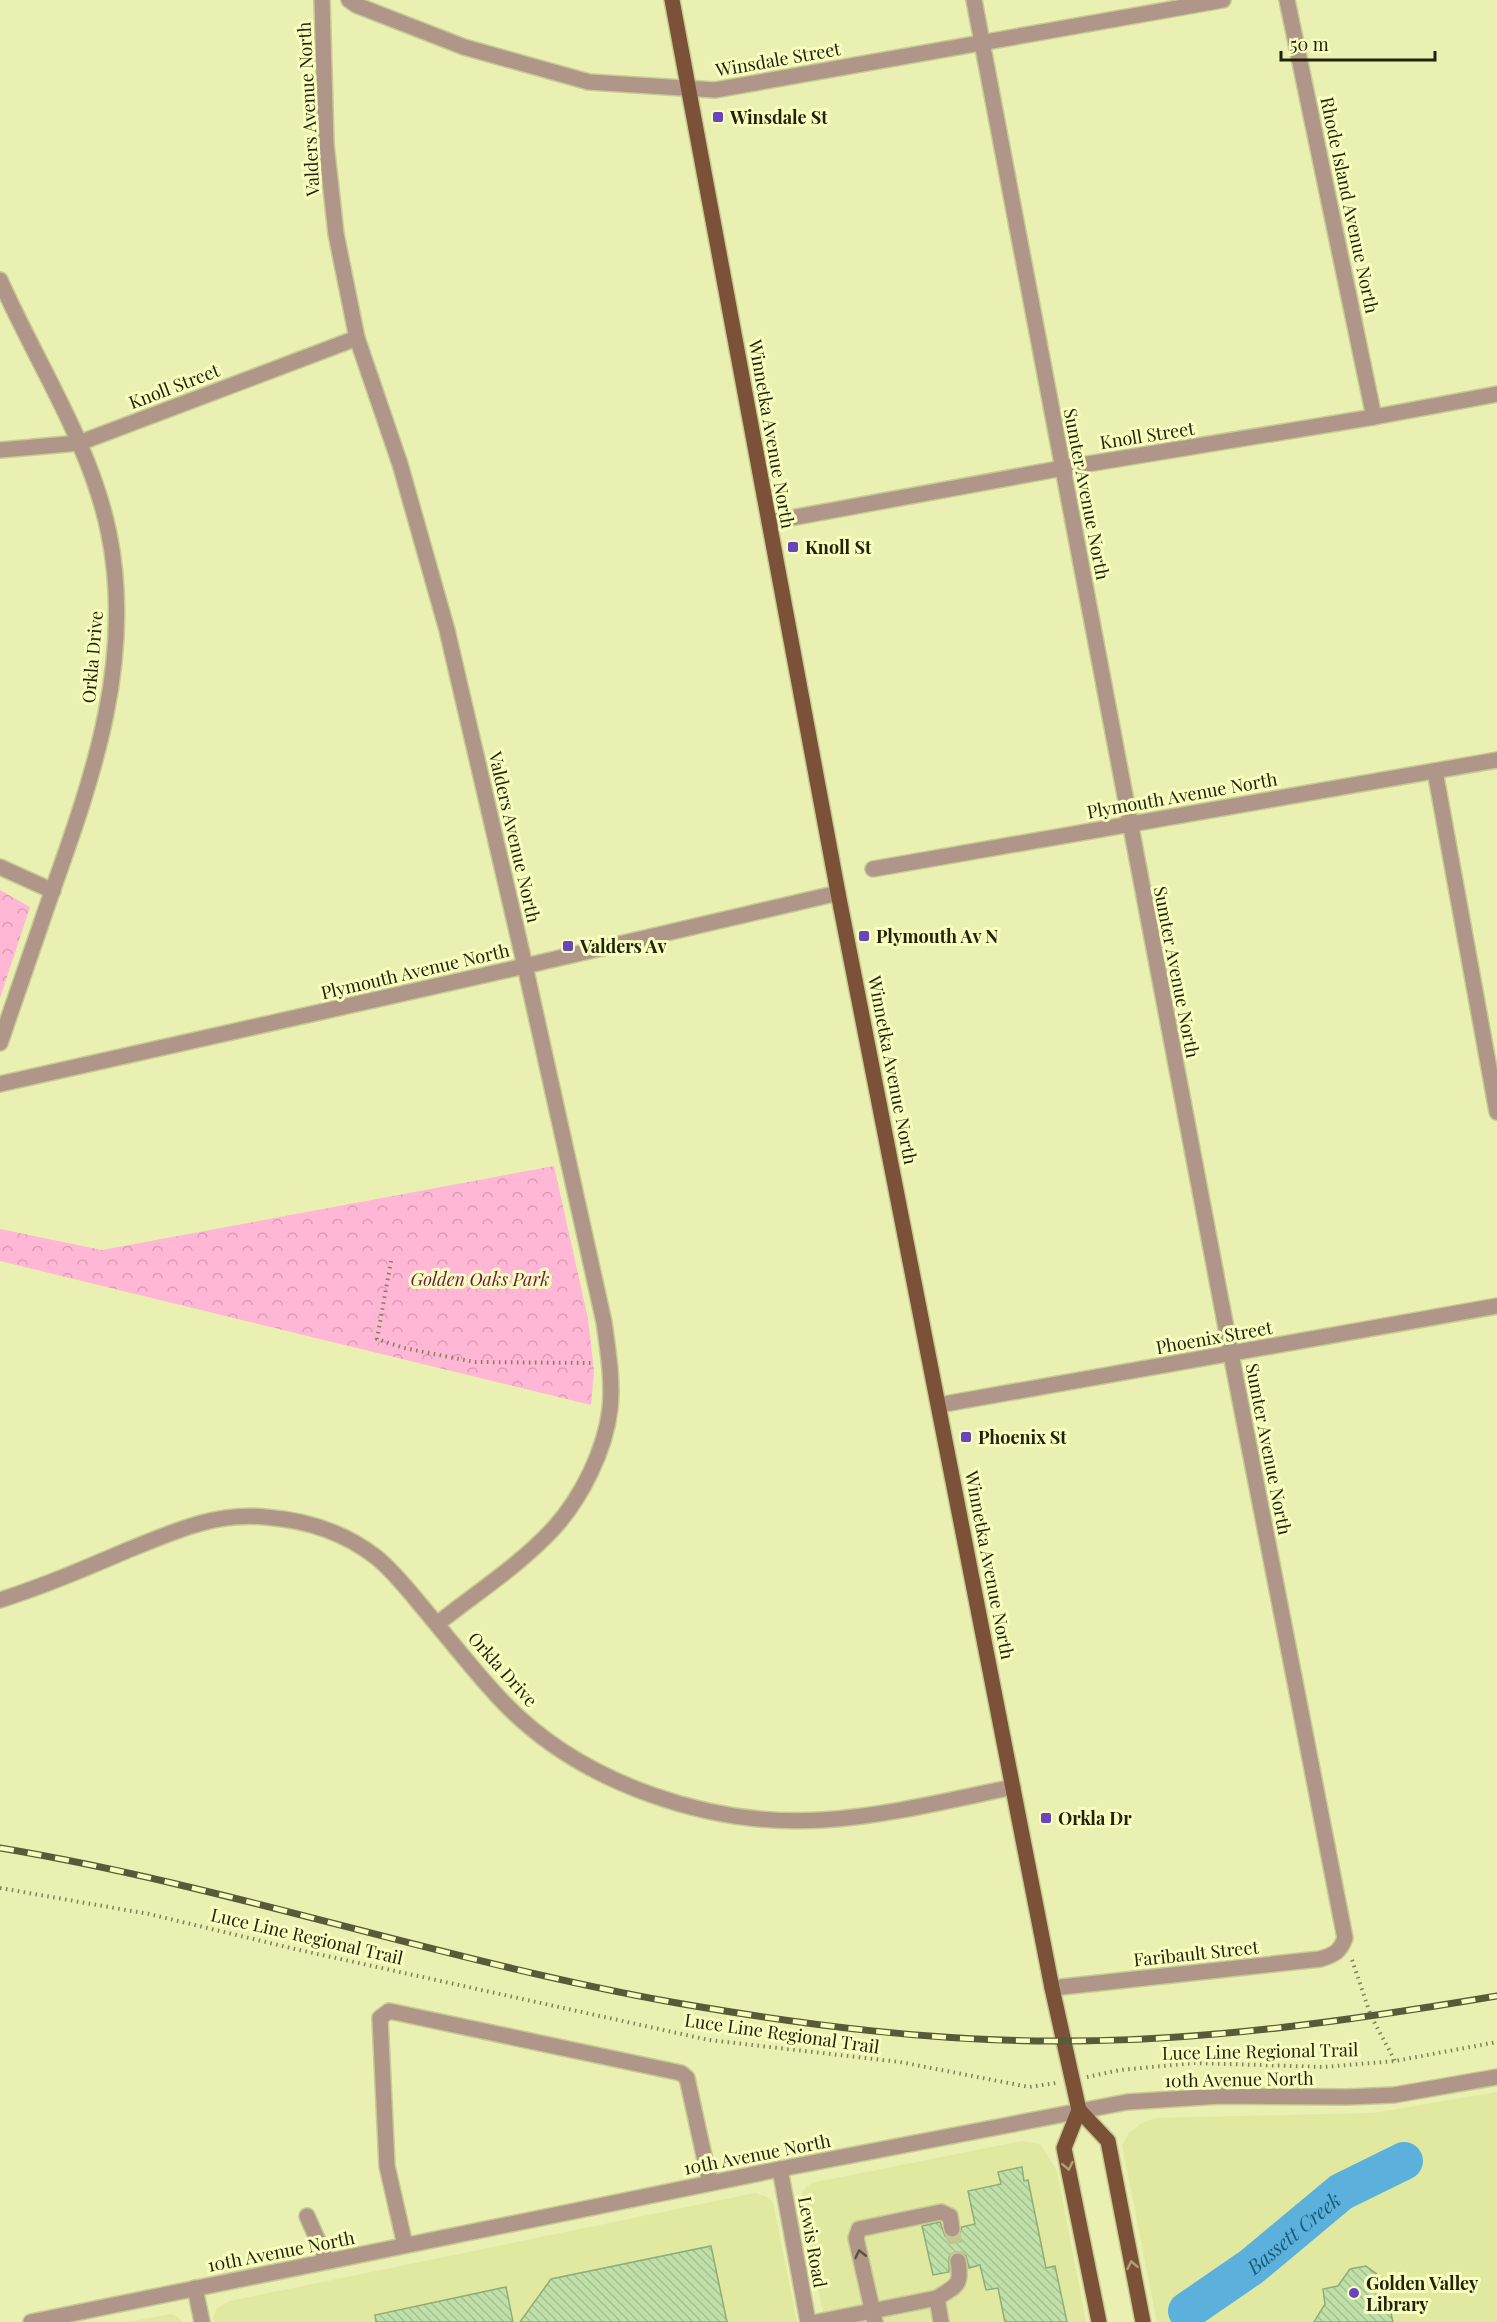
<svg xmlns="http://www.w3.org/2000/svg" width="1497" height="2322" font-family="'Playfair Display',serif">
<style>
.built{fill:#e1e8a0}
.park{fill:url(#park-crowns)}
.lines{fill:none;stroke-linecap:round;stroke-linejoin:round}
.river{stroke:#5bb1dc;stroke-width:38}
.building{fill:url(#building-back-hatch);stroke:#8ead77;stroke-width:1.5}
.minor-tunnel{stroke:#c2c790;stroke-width:15;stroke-dasharray:15 8;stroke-linecap:butt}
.minor-casing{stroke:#c6cb93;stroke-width:18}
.major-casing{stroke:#c6cb93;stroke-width:18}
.path{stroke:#7f8358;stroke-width:4;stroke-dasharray:1.5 4.5;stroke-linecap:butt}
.minor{stroke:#af9688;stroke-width:15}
.major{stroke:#7b5137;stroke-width:15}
.rail-casing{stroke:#585b37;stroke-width:7}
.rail{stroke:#f8febe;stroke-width:4.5;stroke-dasharray:14;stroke-linecap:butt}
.oneway{stroke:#b39f74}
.oneway2{stroke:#5a513c}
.poi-dot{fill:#6844bd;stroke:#f8febe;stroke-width:2}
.labels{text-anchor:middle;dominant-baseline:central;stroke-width:6;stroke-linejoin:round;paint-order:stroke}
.street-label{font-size:18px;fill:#22230a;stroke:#f8febe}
.poi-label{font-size:18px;font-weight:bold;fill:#22230a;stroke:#f8febe;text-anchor:start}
.park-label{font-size:18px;font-style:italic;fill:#711548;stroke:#f8febe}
.water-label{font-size:20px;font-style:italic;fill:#185b79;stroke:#f8febe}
</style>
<defs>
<pattern id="park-crowns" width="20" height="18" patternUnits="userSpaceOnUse" patternTransform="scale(1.5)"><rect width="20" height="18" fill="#ffb7d5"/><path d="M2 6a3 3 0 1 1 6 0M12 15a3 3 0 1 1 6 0" fill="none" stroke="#da9db6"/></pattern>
<pattern id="building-back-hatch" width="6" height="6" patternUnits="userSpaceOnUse" patternTransform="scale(1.5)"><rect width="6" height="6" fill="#c0e0a9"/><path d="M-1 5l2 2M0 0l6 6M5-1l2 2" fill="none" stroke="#a5c090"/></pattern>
</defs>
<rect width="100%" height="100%" fill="#eaf0b1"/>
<!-- built -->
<g class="built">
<path d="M1497,2092V2322H1157L1122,2145L1129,2133L1140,2124L1155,2118L1374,2113Z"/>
<path d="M1022,2141L1040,2144L1057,2171L1086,2322H825L800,2205L803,2191L811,2183Z"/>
<path d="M755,2193L765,2196L773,2202L797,2322H214L213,2318L217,2308L230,2301Z"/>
<path d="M171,2314L177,2316L182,2322H128Z"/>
</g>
<!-- park -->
<g class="park">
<path d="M0,890L30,907L0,998Z"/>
<path d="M554,1166L588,1319L594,1371L591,1405L0,1261V1229L102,1250Z"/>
</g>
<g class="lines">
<!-- river -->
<path class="river" id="s1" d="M1187,2311L1251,2267L1341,2192L1404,2161"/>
</g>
<!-- building -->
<g class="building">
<path d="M1022,2167L1024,2181L1028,2180L1046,2268L1055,2266L1067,2322H1005L998,2288L986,2290L980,2265L969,2268L966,2256L961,2252L953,2253L949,2257V2272L933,2275L922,2226L940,2222L945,2236L949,2238L958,2237L962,2227L975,2224L968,2191L1001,2184L998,2172Z"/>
<path d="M711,2246L727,2322H520L551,2279Z"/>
<path d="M1366,2266L1386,2281L1383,2285L1385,2306L1390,2309L1393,2322H1314L1325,2304L1323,2289L1338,2286L1350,2269Z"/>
<path d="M506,2287L513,2322H376L375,2315Z"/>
</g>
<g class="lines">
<!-- minor-tunnel -->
<path class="minor-tunnel" d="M952,2229L958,2261"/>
<defs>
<g id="minor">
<path d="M322,0L326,144L336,234L357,338L400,464L447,630L525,966L604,1322C608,1351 613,1380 610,1409C605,1450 582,1497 554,1528C520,1565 476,1593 437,1624"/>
<path d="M349,0L356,5L464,47L589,82L715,90L1223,0"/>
<path d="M974,0L1231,1354L1345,1938C1340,1952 1334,1955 1320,1959L1052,1988"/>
<path d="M1287,0L1374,417"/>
<path d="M0,280C37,364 91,444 109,534C134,658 94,774 53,889C35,940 18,992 0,1043"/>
<path d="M0,450L79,443L357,338"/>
<path d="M769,522L1063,468L1374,417L1497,394"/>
<path d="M1435,771L1497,1112"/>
<path d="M0,867L53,891"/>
<path d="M873,869L1497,760"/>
<path d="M0,1084L525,966L838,893"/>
<path d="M939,1405L1497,1306"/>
<path d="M0,1600C44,1586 86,1568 128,1550C173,1532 215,1512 265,1517C305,1520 344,1532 376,1557C392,1570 406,1587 419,1603C447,1636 474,1672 504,1703C582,1784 711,1827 822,1820C886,1816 951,1800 1013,1787"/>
<path d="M780,2169L808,2322"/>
<path d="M307,2216L327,2261"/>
<path d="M405,2245L387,2166L380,2018L389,2011L681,2073L687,2078L710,2183"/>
<path d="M195,2288L202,2322"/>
<path d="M937,2298C957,2285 962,2286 958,2261"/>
<path d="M31,2322L780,2169L1127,2102L1220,2096L1347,2097L1394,2095L1497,2077"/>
<path d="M817,2322L937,2298L941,2322"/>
<path d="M875,2322L856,2238L859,2229L941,2212L950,2216L952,2229"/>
</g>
<g id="major">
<path d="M672,0L838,893L1052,1988L1079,2110L1108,2141L1143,2322"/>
<path d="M1079,2110L1064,2148L1099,2322"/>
</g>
</defs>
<!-- minor casing -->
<use href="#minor" class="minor-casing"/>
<!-- major casing -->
<use href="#major" class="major-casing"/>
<!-- path -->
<g class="path">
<path d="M391,1261L377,1339L404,1348L474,1362L592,1363"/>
<path d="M0,1888L149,1914L295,1949L709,2040L900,2062L1029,2087L1056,2083"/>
<path d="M1352,1960L1371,2016L1395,2061"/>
<path d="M1087,2077L1120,2070L1195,2063L1324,2067L1395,2061L1497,2042"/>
</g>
<!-- minor -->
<use href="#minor" class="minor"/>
<!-- major -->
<use href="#major" class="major"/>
<defs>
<path id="rail" d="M0,1848C229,1886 449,1963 677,2003C805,2025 935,2042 1065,2041C1210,2041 1354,2020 1497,1996"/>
</defs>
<!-- rail casing -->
<use href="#rail" class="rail-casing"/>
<!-- rail -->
<use href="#rail" class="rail"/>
</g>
<!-- one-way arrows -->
<defs><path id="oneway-chevron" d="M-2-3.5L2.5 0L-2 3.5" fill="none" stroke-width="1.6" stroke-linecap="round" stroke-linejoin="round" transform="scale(1.5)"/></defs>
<g class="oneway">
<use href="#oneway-chevron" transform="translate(1068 2166) rotate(79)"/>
<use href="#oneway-chevron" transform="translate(1132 2265) rotate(-101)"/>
</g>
<use class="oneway2" href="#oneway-chevron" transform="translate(860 2254) rotate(-103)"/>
<!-- markers -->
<g class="poi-dot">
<rect x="712" y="111" width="12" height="12" rx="3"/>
<rect x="787" y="541" width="12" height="12" rx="3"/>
<rect x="858" y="930" width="12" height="12" rx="3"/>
<rect x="562" y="940" width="12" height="12" rx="3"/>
<rect x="960" y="1431" width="12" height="12" rx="3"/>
<rect x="1040" y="1812" width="12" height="12" rx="3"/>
<circle cx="1354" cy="2293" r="6"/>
</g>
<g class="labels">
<!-- street labels -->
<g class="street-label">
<text transform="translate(778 59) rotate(-10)">Winsdale Street</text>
<text transform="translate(308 109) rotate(-93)">Valders Avenue North</text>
<text transform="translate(1350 205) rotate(78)">Rhode Island Avenue North</text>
<text transform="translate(174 386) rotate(-21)">Knoll Street</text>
<text transform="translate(772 434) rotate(80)">Winnetka Avenue North</text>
<text transform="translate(1147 435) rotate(-9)">Knoll Street</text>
<text transform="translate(1087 494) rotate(79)">Sumter Avenue North</text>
<text transform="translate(92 657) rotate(-85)">Orkla Drive</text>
<text transform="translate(1182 795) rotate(-10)">Plymouth Avenue North</text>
<text transform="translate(515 837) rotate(77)">Valders Avenue North</text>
<text transform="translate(415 971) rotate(-13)">Plymouth Avenue North</text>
<text transform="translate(1177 972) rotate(79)">Sumter Avenue North</text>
<text transform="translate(893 1070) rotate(79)">Winnetka Avenue North</text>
<text transform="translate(1214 1337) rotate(-10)">Phoenix Street</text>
<text transform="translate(1269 1449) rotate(79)">Sumter Avenue North</text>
<text transform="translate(990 1565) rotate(79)">Winnetka Avenue North</text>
<text transform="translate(503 1669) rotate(48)">Orkla Drive</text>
<text transform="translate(307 1936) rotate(13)">Luce Line Regional Trail</text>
<text transform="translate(1196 1953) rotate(-6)">Faribault Street</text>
<text transform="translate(782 2033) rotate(8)">Luce Line Regional Trail</text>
<text transform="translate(1260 2051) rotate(-1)">Luce Line Regional Trail</text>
<text transform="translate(1239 2079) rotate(-1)">10th Avenue North</text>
<text transform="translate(757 2154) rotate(-11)">10th Avenue North</text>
<text transform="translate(813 2242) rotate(80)">Lewis Road</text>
<text transform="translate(281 2251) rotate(-11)">10th Avenue North</text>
</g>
<!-- poi labels -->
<g class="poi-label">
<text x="730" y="117">Winsdale St</text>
<text x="805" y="547">Knoll St</text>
<text x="876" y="936">Plymouth Av N</text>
<text x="580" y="946">Valders Av</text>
<text x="978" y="1437">Phoenix St</text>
<text x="1058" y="1818">Orkla Dr</text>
<text x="1366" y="2283">Golden Valley<tspan x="1366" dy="21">Library</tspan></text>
</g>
<!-- park labels -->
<g class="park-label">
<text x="480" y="1279">Golden Oaks Park</text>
</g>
<!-- water labels -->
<g class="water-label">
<text stroke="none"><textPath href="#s1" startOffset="132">Bassett Creek</textPath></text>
</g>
</g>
<!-- scale -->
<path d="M1281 51v9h154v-9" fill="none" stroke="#22230a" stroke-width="3"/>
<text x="1290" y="51" font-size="18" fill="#22230a" stroke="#f8febe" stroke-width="4.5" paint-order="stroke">50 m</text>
</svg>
